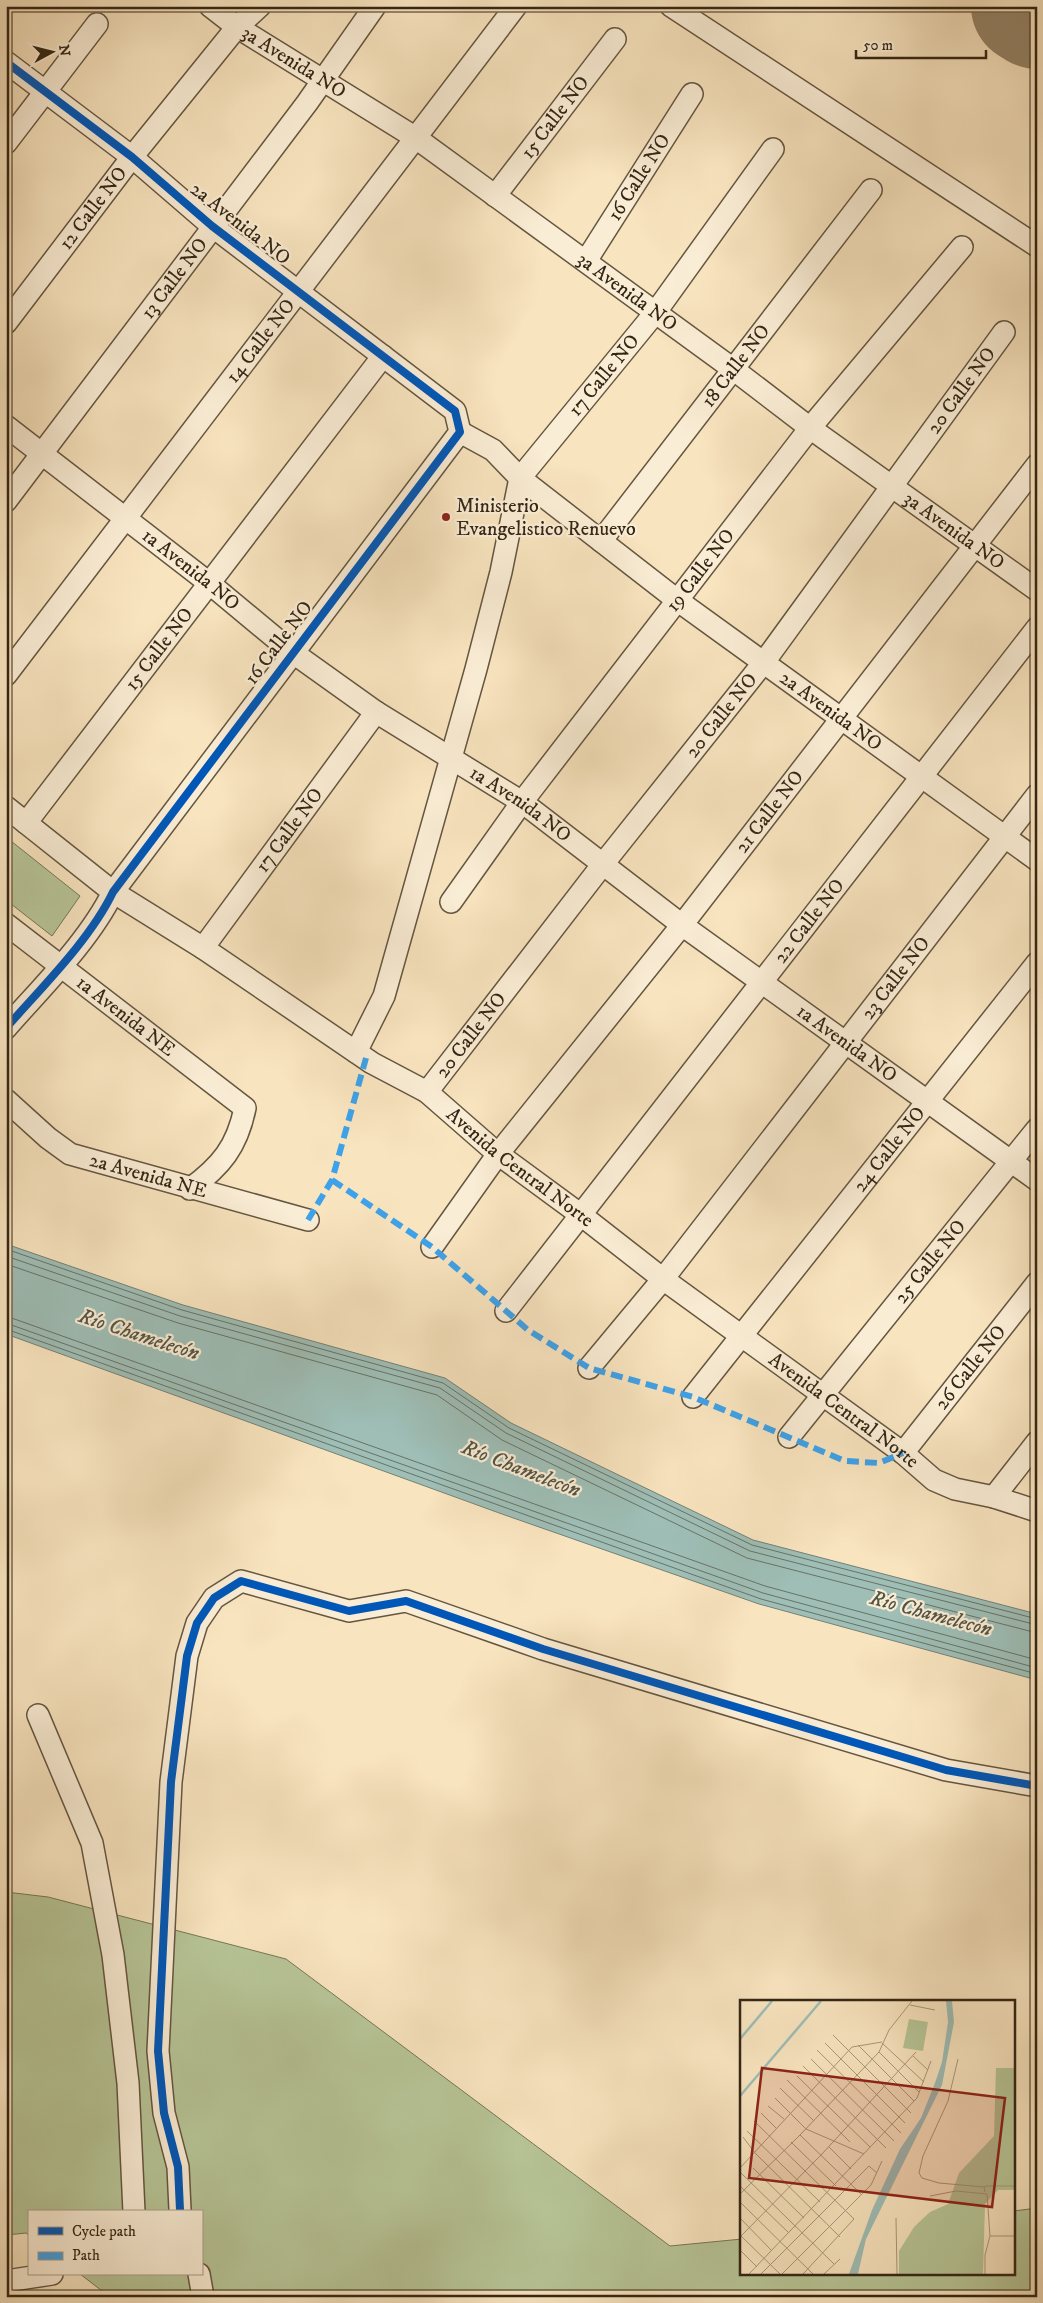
<svg xmlns="http://www.w3.org/2000/svg" width="1043" height="2303" font-family="'IM FELL DW Pica',serif">
<style>
.green{fill:#b7c597;stroke:#767656}
.water{fill:#9ebeb6;stroke:#748176}
.lines{fill:none;stroke-linecap:round;stroke-linejoin:round}
.shore{stroke:#697266;stroke-width:1}
.runway{stroke:#96856a;stroke-width:116}
.minor-casing{stroke:#655640;stroke-width:24}
.minor{stroke:#faedd5;stroke-width:21}
.quiet{stroke:#3ea2ea;stroke-width:6;stroke-dasharray:12 6;stroke-linecap:butt}
.cycleway-casing{stroke:#faedd5;stroke-width:11}
.cycleway{stroke:#0057b8;stroke-width:8}
.poi-dot{fill:#8f2418;stroke:#faedd5;stroke-width:2}
.labels{text-anchor:middle;dominant-baseline:central;stroke-width:4.5;stroke-linejoin:round;paint-order:stroke}
.street-label{font-size:20px;fill:#342615;stroke:#faedd5}
.poi-label{font-size:20px;fill:#342615;stroke:#faedd5;text-anchor:start}
.water-label{font-size:21px;font-style:italic;fill:#545445;stroke:#faedd5}
.inset-river{fill:none;stroke:#9ebeb6;stroke-width:2.5}
.inset-road{fill:none;stroke:#aa987b;stroke-width:1}
.view{fill:#8f2418;fill-opacity:0.15;stroke:#8f2418;stroke-width:2.5}
.inset-edge{fill:none;stroke:#342615;stroke-width:2.5}
</style>
<rect width="100%" height="100%" fill="#f8e4bf"/>
<filter id="stains"><feTurbulence type="fractalNoise" baseFrequency=".004" numOctaves="4"/><feColorMatrix values="0 0 0 0 .2 0 0 0 0 .09 0 0 0 0 .02 0 0 0 .5 -.17"/></filter>
<radialGradient id="worn" r=".72"><stop offset=".6" stop-color="#630" stop-opacity="0"/><stop offset="1" stop-color="#630" stop-opacity=".3"/></radialGradient>
<!-- green -->
<g class="green">
<path d="M6,837L80,896L52,936L6,900Z"/>
<path d="M6,1892L48,1897L286,1959L670,2246L742,2239V2274H1014V2211L1037,2208V2297H110L80,2274H201V2212H29V2235L26,2233L6,2235Z"/>
</g>
<!-- water -->
<path class="water" d="M6,1244L183,1305L445,1378L511,1423L753,1540L1037,1614V1680L759,1604L502,1514L6,1334Z"/>
<g class="lines">
<!-- shore -->
<g class="shore">
<path d="M6,1249L182,1310L443,1383L509,1428L752,1545L1037,1619"/>
<path d="M6,1256L180,1316L440,1388L506,1433L750,1551L1037,1625"/>
<path d="M6,1264L178,1323L437,1395L502,1440L747,1558L1037,1633"/>
<path d="M6,1316L765,1586L1037,1660"/>
<path d="M6,1323L763,1593L1037,1668"/>
<path d="M6,1329L761,1599L1037,1674"/>
</g>
<!-- runway -->
<path class="runway" d="M1029,6L1037,11"/>
<defs>
<g id="minor">
<path id="s1" d="M210,6L237,27L416,138L733,369L810,428L1037,590"/>
<path d="M671,6L1037,246"/>
<path d="M6,62L132,157L212,226L455,411L460,432L113,892C90,940 41,988 6,1028"/>
<path d="M6,143L97,24"/>
<path id="s2" d="M495,196L615,39"/>
<path id="s3" d="M586,261L692,94"/>
<path id="s4" d="M6,323L132,157L237,27L260,6"/>
<path id="s5" d="M6,426L209,583L292,652L376,712L522,802L682,925L1037,1180"/>
<path id="s6" d="M460,432L493,450L520,478L677,600L1037,860"/>
<path id="s7" d="M6,501L307,103L375,6"/>
<path id="s8" d="M601,541L871,190"/>
<path id="s9" d="M6,675L516,6"/>
<path id="s10" d="M6,807L113,892L203,948L372,1063L427,1092L498,1154L581,1215L663,1279L903,1453L934,1480L955,1489L994,1497L1037,1511"/>
<path id="s11" d="M26,823L383,356"/>
<path id="s12" d="M451,902L522,802L810,428L962,247"/>
<path id="s13" d="M6,924L245,1108C237,1147 221,1166 190,1189"/>
<path id="s14" d="M203,948L376,712"/>
<path id="s15" d="M356,1052L384,996L476,669L501,572L520,478L655,313L773,149"/>
<path id="s16" d="M427,1092L603,864L764,662L1004,332"/>
<path id="s17" d="M6,1100L48,1138L70,1154L308,1220"/>
<path id="s18" d="M432,1247L498,1154L682,925L1037,465"/>
<path id="s19" d="M506,1311L1037,628"/>
<path id="s20" d="M589,1368L663,1279L1037,795"/>
<path id="s21" d="M693,1397L1037,963"/>
<path id="s22" d="M789,1437L1037,1129"/>
<path id="s23" d="M903,1453L1037,1283"/>
<path d="M994,1497L1037,1442"/>
<path d="M38,1715L92,1843L113,1955L128,2083L134,2212"/>
<path d="M180,2210L178,2167L164,2113L158,2051L171,1782L187,1656L197,1623L214,1598L241,1581L349,1611L406,1601L543,1649L946,1770L1037,1786"/>
<path d="M199,2274L203,2297"/>
<path d="M6,2281L52,2274"/>
</g>
</defs>
<!-- minor casing -->
<use href="#minor" class="minor-casing"/>
<!-- minor -->
<use href="#minor" class="minor"/>
<!-- quiet -->
<g class="quiet">
<path d="M332,1180L432,1247L528,1330L589,1368L693,1397L845,1461L879,1463L903,1453"/>
<path d="M308,1220L332,1180L366,1058"/>
</g>
<defs>
<g id="cycleway">
<path d="M6,62L132,157L212,226L455,411L460,432L113,892C90,940 41,988 6,1028"/>
<path d="M180,2210L178,2167L164,2113L158,2051L171,1782L187,1656L197,1623L214,1598L241,1581L349,1611L406,1601L543,1649L946,1770L1037,1786"/>
</g>
</defs>
<!-- cycleway casing -->
<use href="#cycleway" class="cycleway-casing"/>
<!-- cycleway -->
<use href="#cycleway" class="cycleway"/>
</g>
<!-- markers -->
<circle class="poi-dot" cx="446" cy="517" r="5"/>
<g class="labels">
<!-- street labels -->
<g class="street-label">
<text stroke="none"><textPath href="#s1" startOffset="101">3a Avenida NO</textPath></text>
<text stroke="none"><textPath href="#s2" startOffset="99">15 Calle NO</textPath></text>
<text stroke="none"><textPath href="#s3" startOffset="99">16 Calle NO</textPath></text>
<text stroke="none"><textPath href="#s4" startOffset="144">12 Calle NO</textPath></text>
<text transform="translate(240 224) rotate(38)">2a Avenida NO</text>
<text stroke="none"><textPath href="#s7" startOffset="279">13 Calle NO</textPath></text>
<text stroke="none"><textPath href="#s1" startOffset="506">3a Avenida NO</textPath></text>
<text stroke="none"><textPath href="#s9" startOffset="420">14 Calle NO</textPath></text>
<text stroke="none"><textPath href="#s8" startOffset="221">18 Calle NO</textPath></text>
<text stroke="none"><textPath href="#s15" startOffset="731">17 Calle NO</textPath></text>
<text stroke="none"><textPath href="#s16" startOffset="882">20 Calle NO</textPath></text>
<text stroke="none"><textPath href="#s1" startOffset="911">3a Avenida NO</textPath></text>
<text stroke="none"><textPath href="#s5" startOffset="234">1a Avenida NO</textPath></text>
<text stroke="none"><textPath href="#s12" startOffset="415">19 Calle NO</textPath></text>
<text transform="translate(279 643) rotate(-53)">16 Calle NO</text>
<text stroke="none"><textPath href="#s11" startOffset="219">15 Calle NO</textPath></text>
<text stroke="none"><textPath href="#s6" startOffset="465">2a Avenida NO</textPath></text>
<text stroke="none"><textPath href="#s16" startOffset="478">20 Calle NO</textPath></text>
<text stroke="none"><textPath href="#s5" startOffset="639">1a Avenida NO</textPath></text>
<text stroke="none"><textPath href="#s18" startOffset="551">21 Calle NO</textPath></text>
<text stroke="none"><textPath href="#s14" startOffset="146">17 Calle NO</textPath></text>
<text stroke="none"><textPath href="#s19" startOffset="494">22 Calle NO</textPath></text>
<text stroke="none"><textPath href="#s20" startOffset="496">23 Calle NO</textPath></text>
<text stroke="none"><textPath href="#s13" startOffset="151">1a Avenida NE</textPath></text>
<text stroke="none"><textPath href="#s16" startOffset="72">20 Calle NO</textPath></text>
<text stroke="none"><textPath href="#s5" startOffset="1044">1a Avenida NO</textPath></text>
<text stroke="none"><textPath href="#s21" startOffset="316">24 Calle NO</textPath></text>
<text stroke="none"><textPath href="#s10" startOffset="629">Avenida Central Norte</textPath></text>
<text stroke="none"><textPath href="#s17" startOffset="165">2a Avenida NE</textPath></text>
<text stroke="none"><textPath href="#s22" startOffset="225">25 Calle NO</textPath></text>
<text stroke="none"><textPath href="#s23" startOffset="109">26 Calle NO</textPath></text>
<text stroke="none"><textPath href="#s10" startOffset="1034">Avenida Central Norte</textPath></text>
</g>
<!-- poi labels -->
<g class="poi-label">
<text x="456" y="506">Ministerio<tspan x="456" dy="23">Evangelistico Renuevo</tspan></text>
</g>
<!-- water labels -->
<g class="water-label">
<text transform="translate(139 1335) rotate(18)">Río Chamelecón</text>
<text transform="translate(521 1469) rotate(21)">Río Chamelecón</text>
<text transform="translate(931 1614) rotate(15)">Río Chamelecón</text>
</g>
</g>
<!-- overview -->
<g transform="translate(740 2000)">
<rect width="275" height="275" fill="#f8e4bf"/>
<path d="M169,19L188,22L183,51L163,48ZM256,68H275V190H258L245,204L243,274H159V251L174,227L190,212L208,204L219,173L254,136Z" fill="#b7c597"/>
<path d="M206,1H212L214,22L202,85L126,239L118,274H109L132,210L160,149L181,118L195,83L202,62L208,22Z" fill="#9ebeb6"/>
<path class="inset-river" d="M0,39L32,1M0,96L81,1"/>
<path class="inset-road" d="M170,5L195,10M93,35L171,113M85,43L165,123M142,43L184,82M118,45L174,101M77,50L161,133M139,52L179,92M173,56L188,70M71,59L154,141M218,59L208,101L183,156L179,173L182,178L199,183L244,187M63,66L146,148M57,76L130,147M47,80L110,142M40,88L74,121M35,98L66,129L124,154M28,106L44,119M21,113L36,128M14,121L114,219L63,274M7,131L80,202M60,135L139,52L149,30L172,1M3,137L15,153L100,237M51,142L96,186M89,147L111,169M0,168L112,47L142,42M13,168L64,218M1,173L94,264M0,186L49,233M245,192L244,187L247,186H275M0,194L60,135L121,194M190,196L216,191L247,194L250,236M0,202L73,274M0,218L32,251M156,218L157,274M0,235L40,274M0,237L81,155L176,52M0,250L17,267M9,274L177,98L191,61M21,274L129,166L137,173M42,274L131,185L142,161M84,274L100,259M245,274V255L250,236H275"/>
<path class="view" d="M22,68L265,98L252,207L9,178Z"/>
<rect width="275" height="275" class="inset-edge"/>
</g>
<!-- margin -->
<rect width="1043" height="2303" fill="none" stroke="#f8e4bf" stroke-width="25"/>
<rect x="8" y="8" width="1028" height="2288" fill="none" stroke="#342615" stroke-width="2.5"/>
<rect x="12" y="12" width="1018" height="2278" fill="none" stroke="#342615"/>
<!-- legend -->
<rect x="28" y="2210" width="175" height="65" fill="#faedd5" stroke="#ab9d88"/>
<rect x="38" y="2227" width="25" height="8" fill="#0057b8" stroke="#ab9d88"/>
<text x="72" y="2236" font-size="15" fill="#342615">Cycle path</text>
<rect x="38" y="2252" width="25" height="8" fill="#3ea2ea" stroke="#ab9d88"/>
<text x="72" y="2260" font-size="15" fill="#342615">Path</text>
<!-- north arrow -->
<g transform="translate(52 52) rotate(83)" stroke="#faedd5" stroke-width="4" paint-order="stroke">
<path d="M0-4L9 19L0 12L-9 19Z" fill="#342615"/>
<text y="-8" font-size="14" font-weight="bold" text-anchor="middle" fill="#342615">N</text>
</g>
<!-- scale -->
<path d="M856 50v8h130v-8" fill="none" stroke="#342615" stroke-width="2.5"/>
<text x="863" y="50" font-size="15" fill="#342615" stroke="#faedd5" stroke-width="4" paint-order="stroke">50 m</text>
<rect width="100%" height="100%" filter="url(#stains)"/>
<rect width="100%" height="100%" fill="url(#worn)"/>
</svg>
